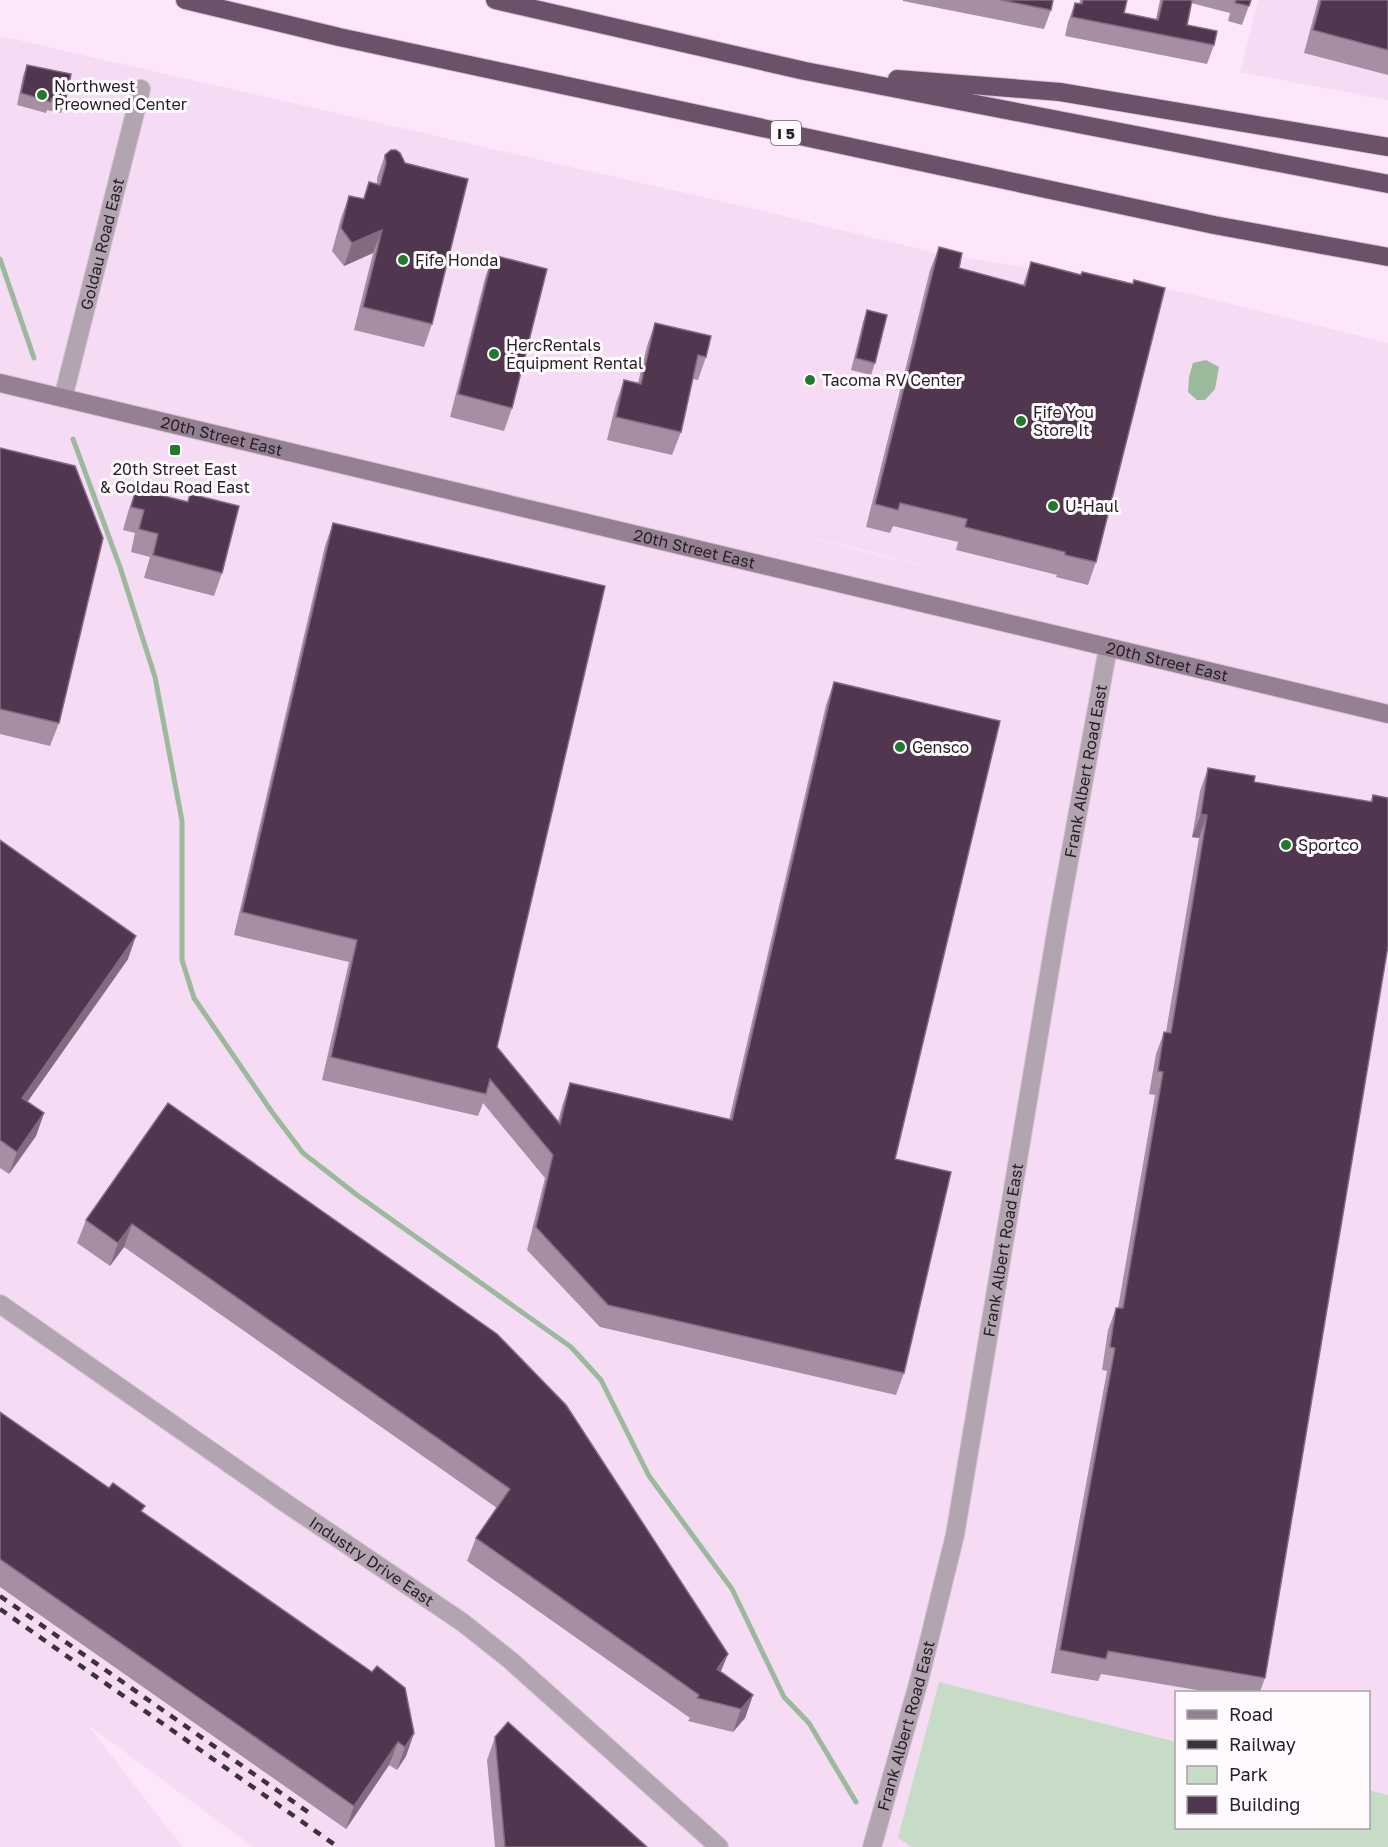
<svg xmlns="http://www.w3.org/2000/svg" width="1388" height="1847" font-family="'Golos Text',sans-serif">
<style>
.built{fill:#f5dbf3;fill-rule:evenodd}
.green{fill:#c6dcc6}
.water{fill:#9bb99b}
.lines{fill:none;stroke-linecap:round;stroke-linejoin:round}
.stream{stroke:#9bb99b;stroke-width:5}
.minor-casing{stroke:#d4c3d3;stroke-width:20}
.tertiary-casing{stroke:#d4c3d3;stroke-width:20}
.secondary-casing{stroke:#d4c3d3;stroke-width:20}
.motorway-casing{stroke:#d4c3d3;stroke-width:20}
.minor{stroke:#b2a4b1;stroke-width:18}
.tertiary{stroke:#b2a4b1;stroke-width:18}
.secondary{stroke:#948092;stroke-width:18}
.motorway{stroke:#6c516a;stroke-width:18}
.rail{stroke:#3b323a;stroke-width:4.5;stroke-dasharray:8 8;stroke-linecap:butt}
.wall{fill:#a68ea4}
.shaded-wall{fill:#836b81}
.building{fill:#50364e;stroke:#836b81;stroke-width:1.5}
.poi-dot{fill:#1f7a2a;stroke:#fefafe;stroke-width:2}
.labels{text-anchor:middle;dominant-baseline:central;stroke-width:6;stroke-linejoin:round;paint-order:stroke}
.shield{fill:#fefafe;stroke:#666066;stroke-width:1.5}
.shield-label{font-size:15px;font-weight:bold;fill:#251e25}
.poi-label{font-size:16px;fill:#251e25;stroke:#fefafe;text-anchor:start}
.street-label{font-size:16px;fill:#251e25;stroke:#fefafe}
</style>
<rect width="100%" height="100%" fill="#fbe7f9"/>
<!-- built -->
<g class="built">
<path d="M1258,0H1388V100L1240,72Z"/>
<path d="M0,36L759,210L935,253L1183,292L1388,343V1847H253L87,1724L182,1847H0ZM776,529L860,549L976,580ZM1176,1692H1368V1828H1176Z"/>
</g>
<!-- green -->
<path class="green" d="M939,1682L1176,1742V1828H1368L1369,1790L1388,1795V1847H912L898,1838Z"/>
<!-- water -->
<path class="water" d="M1206,360L1219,367L1215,389L1205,400H1197L1188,392L1189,377L1193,363Z"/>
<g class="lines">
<!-- stream -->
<g class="stream">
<path d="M0,259L34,358"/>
<path d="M73,439L120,567L155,677L182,821V960L194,998L272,1112L303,1153L357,1195L571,1347L601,1380L649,1476L732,1589L784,1697L809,1723L856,1802"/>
</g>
<defs>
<g id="minor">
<path id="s1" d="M63,398L141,89"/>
</g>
<g id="tertiary">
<path id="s2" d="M0,1304L290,1506L462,1622L510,1660L719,1847"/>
<path id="s3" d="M872,1847L920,1677L955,1535L1058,921L1108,648"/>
</g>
<g id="secondary">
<path id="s4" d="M0,383L1388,714"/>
</g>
<g id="motorway">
<path d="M185,0L339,37L1214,225L1388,257"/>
<path d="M495,0L805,71L1388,184"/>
<path d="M897,79L1060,92L1388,147"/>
</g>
</defs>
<!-- minor casing -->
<use href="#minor" class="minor-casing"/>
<!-- tertiary casing -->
<use href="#tertiary" class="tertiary-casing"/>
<!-- secondary casing -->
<use href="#secondary" class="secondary-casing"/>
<!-- motorway casing -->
<use href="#motorway" class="motorway-casing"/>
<!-- minor -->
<use href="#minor" class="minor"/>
<!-- tertiary -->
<use href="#tertiary" class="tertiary"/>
<!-- secondary -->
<use href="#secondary" class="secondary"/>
<!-- motorway -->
<use href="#motorway" class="motorway"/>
<!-- rail -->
<g class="rail">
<path d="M0,1596L308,1812"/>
<path d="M0,1609L338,1847"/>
</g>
</g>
<!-- wall -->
<g class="wall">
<path d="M903,0H1053L1051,10L1044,29L903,1Z"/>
<path d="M1080,0H1127L1124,13L1156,19L1160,0H1251L1242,25L1228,21L1230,13L1191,3L1187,25L1214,45L1207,64L1065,36L1068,22L1075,3L1079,4Z"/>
<path d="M1318,0H1388V75L1304,53Z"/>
<path d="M27,65L65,102L61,113L47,110L46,113L17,105L23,76Z"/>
<path d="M385,155L432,324L424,347L354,330L373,253L344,266L332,251L341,218L349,196L363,199L369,182L377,184V178Z"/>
<path d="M939,247L959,268L1023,285L1031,262L1096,562L1088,585L1056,577L1057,575L956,550L958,542L893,526L890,533L866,527L930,270Z"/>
<path d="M493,255L512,408L504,431L450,417L485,278Z"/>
<path d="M867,310L875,363L871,375L851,370L863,322Z"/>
<path d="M655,323L706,357L698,380L693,379L681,432L672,455L607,440L616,403L624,380L638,383L647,346Z"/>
<path d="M0,448L59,723L50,746L0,734Z"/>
<path d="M136,489L187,502L190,494L222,573L214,596L144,578L150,557L131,552L135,533L123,530L128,512Z"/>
<path d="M333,523L497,1047L558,1122L562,1106L570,1083L729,1120L826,705L834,682L895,1159L904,1373L896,1395L600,1327L527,1250L545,1178L483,1103L478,1116L322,1080L349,962L234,935L325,546Z"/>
<path d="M1208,768L1254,782L1370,802L1373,795L1265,1678L1260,1692H1209L1101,1674L1098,1681L1051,1673L1107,1371L1102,1370L1108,1330L1116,1308H1118L1155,1095L1149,1094L1156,1054L1164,1032H1166L1199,838L1192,837L1200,791Z"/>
<path d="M0,840L128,959L27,1102L44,1113L36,1136L9,1174L0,1168Z"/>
<path d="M168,1103L721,1672L753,1695L745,1718L733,1732L688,1721L690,1718L467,1561L476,1538L497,1508L124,1247L110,1266L77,1243L86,1220Z"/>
<path d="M0,1412L143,1512L414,1733L406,1756L397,1770L389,1765L346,1829L0,1587Z"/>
<path d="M495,1737L647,1847H495L487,1760Z"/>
</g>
<!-- shaded-wall -->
<g class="shaded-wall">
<path d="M382,230L373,253L344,266L352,243Z"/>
<path d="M1201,814L1207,815L1199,838L1192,837Z"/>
<path d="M136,936L128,959L14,1121L22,1098Z"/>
<path d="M44,1113L36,1136L9,1174L17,1152Z"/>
<path d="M132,1224L124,1247L110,1266L118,1243Z"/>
<path d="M728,1654L719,1676L717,1669Z"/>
<path d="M753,1695L745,1718L733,1732L741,1709Z"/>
<path d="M414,1733L406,1756L397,1770L405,1747Z"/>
<path d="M398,1742L389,1765L346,1829L354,1806Z"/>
</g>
<!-- building -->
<g class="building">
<path d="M1001,0H1053L1051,10Z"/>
<path d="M1083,0H1127L1124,13L1158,20L1163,0H1192L1187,25L1217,31L1214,45L1072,17L1075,3L1082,4Z"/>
<path d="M1236,0H1251L1249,6L1235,3Z"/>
<path d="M1321,0H1388V50L1313,30Z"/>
<path d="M27,65L71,74L65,102L51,99V102L21,93Z"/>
<path d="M391,150H396L400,153L405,163L468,179L432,324L363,307L382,230L352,243L341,228L349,196L364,199L369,182L380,185L386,163L385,155Z"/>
<path d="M939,247L962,253L959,268L1025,286L1031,262L1081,275L1082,272L1133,284L1134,280L1165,288L1096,562L1065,555V552L965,527L967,519L900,503L898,510L875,504Z"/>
<path d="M493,255L547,269L512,408L458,394Z"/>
<path d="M867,310L887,315L875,363L856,358Z"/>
<path d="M655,323L711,336L706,357L698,355L681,432L616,417L624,380L641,384Z"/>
<path d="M0,448L75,466L103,538L59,723L0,709Z"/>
<path d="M136,489L188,502L190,494L239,506L222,573L153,555L158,534L139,529L144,510L131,507Z"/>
<path d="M333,523L605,586L497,1047L560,1124L570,1083L732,1120L834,682L1000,721L895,1159L951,1172L904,1373L608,1305L536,1227L553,1155L490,1079L486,1094L331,1057L357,940L242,912Z"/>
<path d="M1208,768L1255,776L1254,782L1372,802L1373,795L1388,798V946L1265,1678L1108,1651L1106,1659L1060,1650L1115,1348L1110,1347L1116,1308H1123L1163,1072L1158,1071L1164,1032L1171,1033L1207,815L1201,814Z"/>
<path d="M0,840L136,936L22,1098L44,1113L17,1152L0,1140Z"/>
<path d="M168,1103L497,1334L566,1405L728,1654L717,1669L753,1695L741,1709L697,1698L699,1695L476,1538L510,1489L132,1224L118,1243L86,1220Z"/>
<path d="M0,1412L109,1488L113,1483L145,1506L141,1511L372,1672L377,1666L405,1688L414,1733L405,1747L398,1742L354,1806L0,1559Z"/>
<path d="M508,1722L647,1847H505L495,1737Z"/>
</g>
<!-- markers -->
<g class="poi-dot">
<circle cx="42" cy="95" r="6"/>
<circle cx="403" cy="260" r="6"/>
<circle cx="494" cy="354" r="6"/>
<circle cx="810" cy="380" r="6"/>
<circle cx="1021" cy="421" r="6"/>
<rect x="169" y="444" width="12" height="12" rx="3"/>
<circle cx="1053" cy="506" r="6"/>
<circle cx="900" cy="747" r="6"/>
<circle cx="1286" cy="845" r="6"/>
</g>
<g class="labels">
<!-- shield labels -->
<rect class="shield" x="771" y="121" width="30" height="24" rx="4.5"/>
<g class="shield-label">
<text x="786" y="133">I 5</text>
</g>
<!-- poi labels -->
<g class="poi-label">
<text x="54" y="86">Northwest<tspan x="54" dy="18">Preowned Center</tspan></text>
<text x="415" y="260">Fife Honda</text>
<text x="506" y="345">HercRentals<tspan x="506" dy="18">Equipment Rental</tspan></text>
<text x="822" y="380">Tacoma RV Center</text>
<text x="1033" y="412">Fife You<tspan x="1033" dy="18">Store It</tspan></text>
<text x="175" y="469" text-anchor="middle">20th Street East<tspan x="175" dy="18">&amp; Goldau Road East</tspan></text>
<text x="1065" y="506">U-Haul</text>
<text x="912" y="747">Gensco</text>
<text x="1298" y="845">Sportco</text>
</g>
<!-- street labels -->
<g class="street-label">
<text stroke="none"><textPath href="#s1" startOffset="159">Goldau Road East</textPath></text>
<text stroke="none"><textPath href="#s4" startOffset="228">20th Street East</textPath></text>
<text stroke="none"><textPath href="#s4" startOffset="714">20th Street East</textPath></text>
<text stroke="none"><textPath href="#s4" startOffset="1200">20th Street East</textPath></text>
<text stroke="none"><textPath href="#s3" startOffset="1098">Frank Albert Road East</textPath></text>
<text stroke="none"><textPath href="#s3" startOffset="612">Frank Albert Road East</textPath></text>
<text stroke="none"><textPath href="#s2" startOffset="452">Industry Drive East</textPath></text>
<text stroke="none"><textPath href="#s3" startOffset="126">Frank Albert Road East</textPath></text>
</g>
</g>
<!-- legend -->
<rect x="1175" y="1691" width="195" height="138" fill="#fefafe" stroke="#a7a2a7" stroke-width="1.5"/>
<rect x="1187" y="1710" width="30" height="9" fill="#948092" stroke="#a7a2a7" stroke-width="1.5"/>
<text x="1229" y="1721" font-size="18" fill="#251e25">Road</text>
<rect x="1187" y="1740" width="30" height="9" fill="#3b323a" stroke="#a7a2a7" stroke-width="1.5"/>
<text x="1229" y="1751" font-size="18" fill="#251e25">Railway</text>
<rect x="1187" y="1766" width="30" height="18" fill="#c6dcc6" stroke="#a7a2a7" stroke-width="1.5"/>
<text x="1229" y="1781" font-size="18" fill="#251e25">Park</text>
<rect x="1187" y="1796" width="30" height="18" fill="#50364e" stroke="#a7a2a7" stroke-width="1.5"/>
<text x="1229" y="1811" font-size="18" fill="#251e25">Building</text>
</svg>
